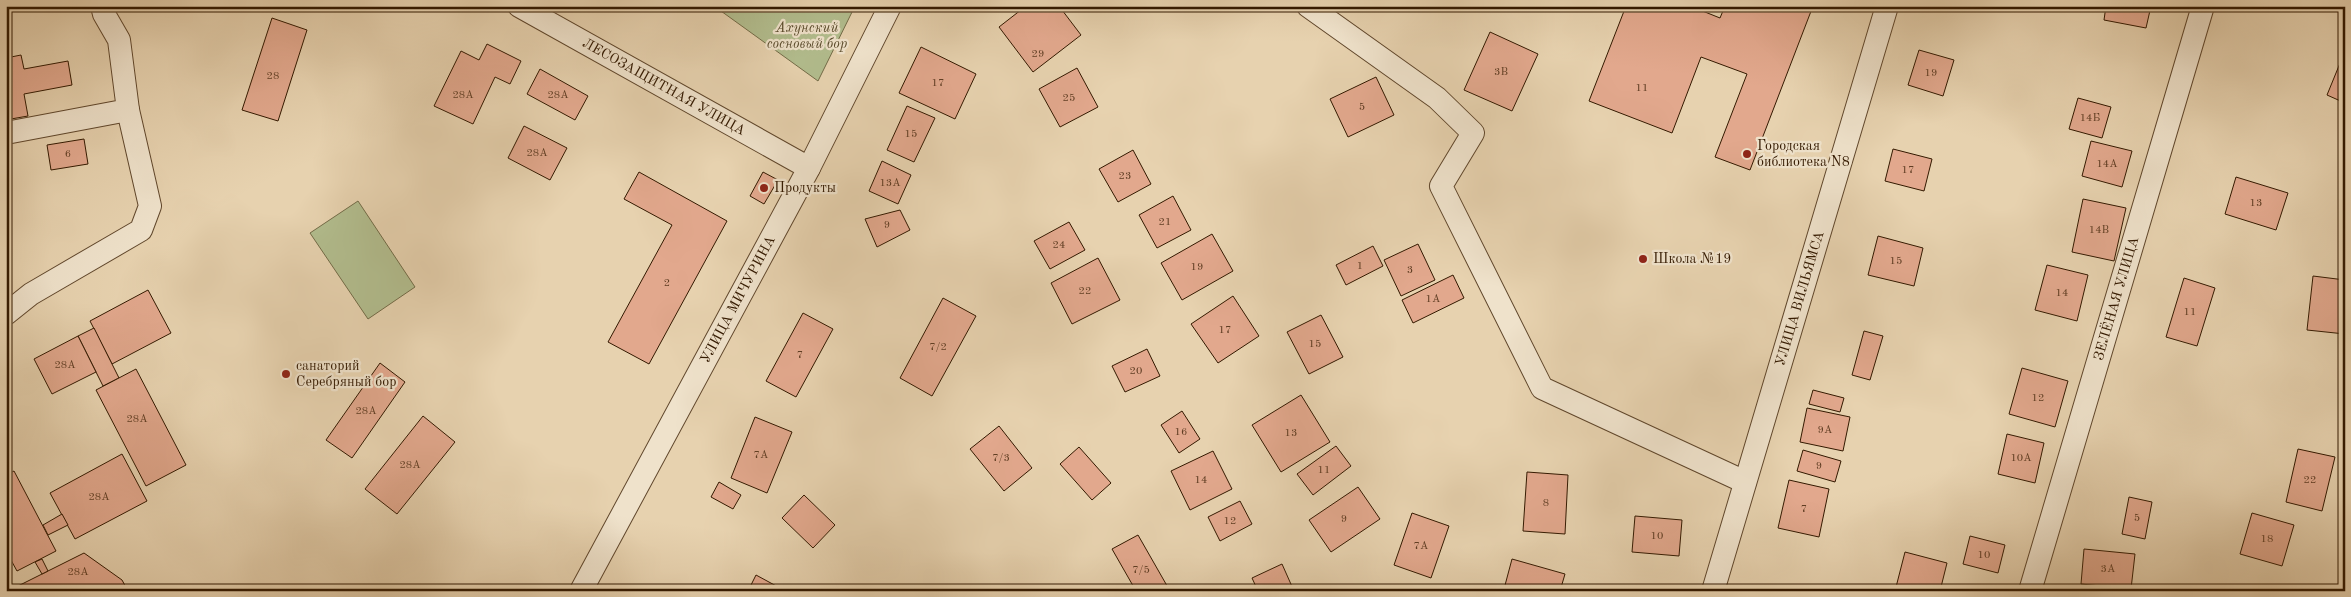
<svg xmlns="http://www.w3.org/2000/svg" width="2351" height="597" font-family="'Old Standard TT',serif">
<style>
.green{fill:#b2bd8e;stroke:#726b47}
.building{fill:#e2a88d;stroke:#331900}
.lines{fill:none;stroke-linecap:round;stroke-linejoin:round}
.minor-casing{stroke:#60472c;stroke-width:24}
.minor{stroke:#efe2cb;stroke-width:22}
.poi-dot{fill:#8f2418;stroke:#efe2cb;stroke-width:2}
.labels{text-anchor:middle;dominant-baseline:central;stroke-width:4.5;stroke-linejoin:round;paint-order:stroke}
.number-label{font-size:11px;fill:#5f3d23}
.park-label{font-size:14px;font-style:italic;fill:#594a2b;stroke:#efe2cb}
.street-label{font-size:14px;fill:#331900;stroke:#efe2cb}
.poi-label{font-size:14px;fill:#331900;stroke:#efe2cb;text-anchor:start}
</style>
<rect width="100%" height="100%" fill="#e7d2af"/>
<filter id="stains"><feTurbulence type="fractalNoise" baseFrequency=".004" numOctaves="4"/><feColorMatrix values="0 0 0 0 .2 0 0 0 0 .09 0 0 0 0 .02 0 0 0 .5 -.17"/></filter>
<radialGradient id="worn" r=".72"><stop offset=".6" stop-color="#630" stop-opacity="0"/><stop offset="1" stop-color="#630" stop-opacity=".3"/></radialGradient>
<!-- green -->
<g class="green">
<path d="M714,6H855L818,81Z"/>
<path d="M358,201L415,287L368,319L310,233Z"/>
</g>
<!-- building -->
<g class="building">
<path d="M1026,6H1059L1081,35L1033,72L999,27Z"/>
<path d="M1626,6H1690L1720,18L1725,6H1813L1750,170L1715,157L1747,74L1701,57L1672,133L1589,101Z"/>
<path d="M2106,6H2151L2146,28L2104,20Z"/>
<path d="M272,18L307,30L278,121L242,110Z"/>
<path d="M1490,32L1538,54L1512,111L1464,90Z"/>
<path d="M487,44L521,61L510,84L495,77L473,124L434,106L461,51L479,60Z"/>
<path d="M921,47L976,74L955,119L899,93Z"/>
<path d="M1919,50L1954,60L1943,96L1908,85Z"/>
<path d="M2345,51V103L2327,95Z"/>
<path d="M21,55L24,69L68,61L72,85L24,94L28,116L11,119L6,92V58Z"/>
<path d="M1077,68L1098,107L1060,127L1039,89Z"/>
<path d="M540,69L588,96L575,120L527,94Z"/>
<path d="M1376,77L1394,115L1348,137L1330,99Z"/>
<path d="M2078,98L2111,107L2102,138L2069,129Z"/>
<path d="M907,106L935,118L914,162L887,150Z"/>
<path d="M524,126L567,148L550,180L508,158Z"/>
<path d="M84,139L88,164L51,170L47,145Z"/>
<path d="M2091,141L2132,151L2122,187L2082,176Z"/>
<path d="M1893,149L1932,159L1924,191L1885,181Z"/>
<path d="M1133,150L1151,184L1118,202L1099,169Z"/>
<path d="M882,161L911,175L898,204L869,191Z"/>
<path d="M639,172L727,221L649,364L608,342L672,225L624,199Z"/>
<path d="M763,172L778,180L764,204L750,196Z"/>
<path d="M2236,177L2288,193L2276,230L2225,214Z"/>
<path d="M1173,196L1191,230L1157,248L1139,215Z"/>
<path d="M2083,199L2126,208L2114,261L2072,252Z"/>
<path d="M900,210L910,230L877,247L865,219Z"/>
<path d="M1069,222L1085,250L1050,269L1034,241Z"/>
<path d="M1212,234L1233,271L1182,300L1161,263Z"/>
<path d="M1878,236L1923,248L1914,286L1868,275Z"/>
<path d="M1418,244L1435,280L1401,296L1384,260Z"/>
<path d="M1373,246L1383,266L1346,285L1336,265Z"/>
<path d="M1098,258L1120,300L1072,324L1051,283Z"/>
<path d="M2047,265L2088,275L2077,321L2035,310Z"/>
<path d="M1453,275L1464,298L1413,323L1402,300Z"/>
<path d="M2313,276L2345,280V334L2307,330Z"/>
<path d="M2184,278L2215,288L2197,346L2166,337Z"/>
<path d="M148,290L171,333L112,364L90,321Z"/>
<path d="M1233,296L1259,336L1218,363L1191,324Z"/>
<path d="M943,298L976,316L932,396L900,378Z"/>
<path d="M803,313L833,329L796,397L766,381Z"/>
<path d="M1321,315L1343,357L1309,374L1287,332Z"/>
<path d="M94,328L119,378L103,386L78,336Z"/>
<path d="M1864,331L1883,336L1870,380L1852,375Z"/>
<path d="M78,336L96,372L52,394L34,359Z"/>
<path d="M1147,349L1160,376L1125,392L1112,366Z"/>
<path d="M380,363L405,382L352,458L326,440Z"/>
<path d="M2022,368L2068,381L2055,427L2009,414Z"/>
<path d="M136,369L186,465L146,486L96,390Z"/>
<path d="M1813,390L1844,398L1840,412L1809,404Z"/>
<path d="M1301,395L1330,442L1281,472L1252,425Z"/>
<path d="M1807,408L1850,417L1843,451L1800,442Z"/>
<path d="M1182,411L1200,439L1179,453L1161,425Z"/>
<path d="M423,416L455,442L397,514L365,489Z"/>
<path d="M755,417L792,432L767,493L731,478Z"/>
<path d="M999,426L1032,468L1004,491L970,449Z"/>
<path d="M2007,434L2044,443L2035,483L1998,474Z"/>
<path d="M1336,446L1351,466L1313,495L1297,474Z"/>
<path d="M1079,447L1111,483L1092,500L1060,464Z"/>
<path d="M2298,449L2335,457L2322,511L2286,502Z"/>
<path d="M1803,450L1841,461L1835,482L1797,471Z"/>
<path d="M1213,451L1232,489L1190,510L1171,471Z"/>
<path d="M122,454L147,501L75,539L50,493Z"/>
<path d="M14,471L56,551L17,571L6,551V475Z"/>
<path d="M1527,472L1568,475L1565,534L1523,531Z"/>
<path d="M1789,480L1829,489L1819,537L1778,528Z"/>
<path d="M719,482L741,495L733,509L711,497Z"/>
<path d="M1358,487L1380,519L1331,552L1309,520Z"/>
<path d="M804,495L835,525L813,548L782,518Z"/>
<path d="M2129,497L2152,502L2145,539L2122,534Z"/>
<path d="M1240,501L1252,524L1220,541L1208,517Z"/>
<path d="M1412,513L1449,526L1431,578L1394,565Z"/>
<path d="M2252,513L2294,525L2282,566L2240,554Z"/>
<path d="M62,514L68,525L48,535L43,525Z"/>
<path d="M1635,516L1682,520L1679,556L1632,552Z"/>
<path d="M1138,535L1170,591H1136L1112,549Z"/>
<path d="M1970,536L2005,545L1998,573L1963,564Z"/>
<path d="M2084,549L2135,554L2131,589L2081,584Z"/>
<path d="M1905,552L1947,563L1940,591H1895Z"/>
<path d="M84,553L122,580L128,591H8Z"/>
<path d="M42,559L48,571L42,574L35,562Z"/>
<path d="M1512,559L1565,574L1560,591H1511L1504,589Z"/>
<path d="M1282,564L1294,591H1258L1252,578Z"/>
<path d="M756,575L780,588L785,591H748Z"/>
</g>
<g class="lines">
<defs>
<g id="minor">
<path id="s1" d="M519,6L809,168"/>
<path d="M1308,6L1437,98L1473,133L1441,186L1542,388L1745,482"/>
<path d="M6,133L128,110L119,40L104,14L102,6"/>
<path d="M6,314L31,294L141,230L150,206L128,110"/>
<path id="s2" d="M581,591L809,168L890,6"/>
<path id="s3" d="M1713,591L1887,6"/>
<path id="s4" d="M2030,591L2203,6"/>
</g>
</defs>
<!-- minor casing -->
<use href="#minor" class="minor-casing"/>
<!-- minor -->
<use href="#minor" class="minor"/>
</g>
<!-- markers -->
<g class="poi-dot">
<circle cx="1747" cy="154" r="5"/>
<circle cx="764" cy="188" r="5"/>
<circle cx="1643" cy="259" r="5"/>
<circle cx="286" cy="374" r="5"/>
</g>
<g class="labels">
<!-- number labels -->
<g class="number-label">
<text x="1038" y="54">29</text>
<text x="1501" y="72">3В</text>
<text x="1931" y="73">19</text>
<text x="273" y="76">28</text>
<text x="938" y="83">17</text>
<text x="1642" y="88">11</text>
<text x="463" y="95">28А</text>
<text x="558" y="95">28А</text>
<text x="1069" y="98">25</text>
<text x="1362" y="107">5</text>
<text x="2090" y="118">14Б</text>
<text x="911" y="134">15</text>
<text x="537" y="153">28А</text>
<text x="68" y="154">6</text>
<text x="2107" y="164">14А</text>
<text x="1908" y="170">17</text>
<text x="1125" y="176">23</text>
<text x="890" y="183">13А</text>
<text x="2256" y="203">13</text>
<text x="1165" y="222">21</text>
<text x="887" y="225">9</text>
<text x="2099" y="230">14В</text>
<text x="1059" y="245">24</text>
<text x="1896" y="261">15</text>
<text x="1360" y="266">1</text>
<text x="1197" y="267">19</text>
<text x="1410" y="270">3</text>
<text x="667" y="283">2</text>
<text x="1085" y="291">22</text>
<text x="2062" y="293">14</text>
<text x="1433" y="299">1А</text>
<text x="2190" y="312">11</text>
<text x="1225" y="330">17</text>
<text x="1315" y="344">15</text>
<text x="938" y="347">7/2</text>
<text x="800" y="355">7</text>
<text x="65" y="365">28А</text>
<text x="1136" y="371">20</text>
<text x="2038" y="398">12</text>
<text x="366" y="411">28А</text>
<text x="137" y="419">28А</text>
<text x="1825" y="430">9А</text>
<text x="1181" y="432">16</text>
<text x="1291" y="433">13</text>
<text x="761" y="455">7А</text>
<text x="1001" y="458">7/3</text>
<text x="2021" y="458">10А</text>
<text x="410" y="465">28А</text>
<text x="1819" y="466">9</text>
<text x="1324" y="470">11</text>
<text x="1201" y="480">14</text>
<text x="2310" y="480">22</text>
<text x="99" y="497">28А</text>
<text x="1546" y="503">8</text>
<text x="1804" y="509">7</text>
<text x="2137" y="518">5</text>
<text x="1344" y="519">9</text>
<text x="1230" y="521">12</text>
<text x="1657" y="536">10</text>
<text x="2267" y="539">18</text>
<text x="1421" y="546">7А</text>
<text x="1984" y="555">10</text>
<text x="2108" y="569">3А</text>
<text x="1141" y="570">7/5</text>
<text x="78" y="572">28А</text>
</g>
<!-- park labels -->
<g class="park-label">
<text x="807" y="28">Ахунский<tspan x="807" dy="16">сосновый бор</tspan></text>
</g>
<!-- street labels -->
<g class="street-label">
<text stroke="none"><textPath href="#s1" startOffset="166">ЛЕСОЗАЩИТНАЯ УЛИЦА</textPath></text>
<text stroke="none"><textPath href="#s3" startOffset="305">УЛИЦА ВИЛЬЯМСА</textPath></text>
<text stroke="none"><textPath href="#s4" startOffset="305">ЗЕЛЁНАЯ УЛИЦА</textPath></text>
<text stroke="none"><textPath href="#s2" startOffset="331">УЛИЦА МИЧУРИНА</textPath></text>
</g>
<!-- poi labels -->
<g class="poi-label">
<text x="1757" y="146">Городская<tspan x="1757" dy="16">библиотека N8</tspan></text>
<text x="774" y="188">Продукты</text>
<text x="1653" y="259">Школа №19</text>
<text x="296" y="366">санаторий<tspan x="296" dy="16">Серебряный бор</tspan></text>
</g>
</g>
<!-- margin -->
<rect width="2351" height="597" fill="none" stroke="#e7d2af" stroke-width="25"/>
<rect x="8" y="8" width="2336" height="582" fill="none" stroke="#331900" stroke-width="2.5"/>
<rect x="12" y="12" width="2326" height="572" fill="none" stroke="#331900"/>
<rect width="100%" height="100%" filter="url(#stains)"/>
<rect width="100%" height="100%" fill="url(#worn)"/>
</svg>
